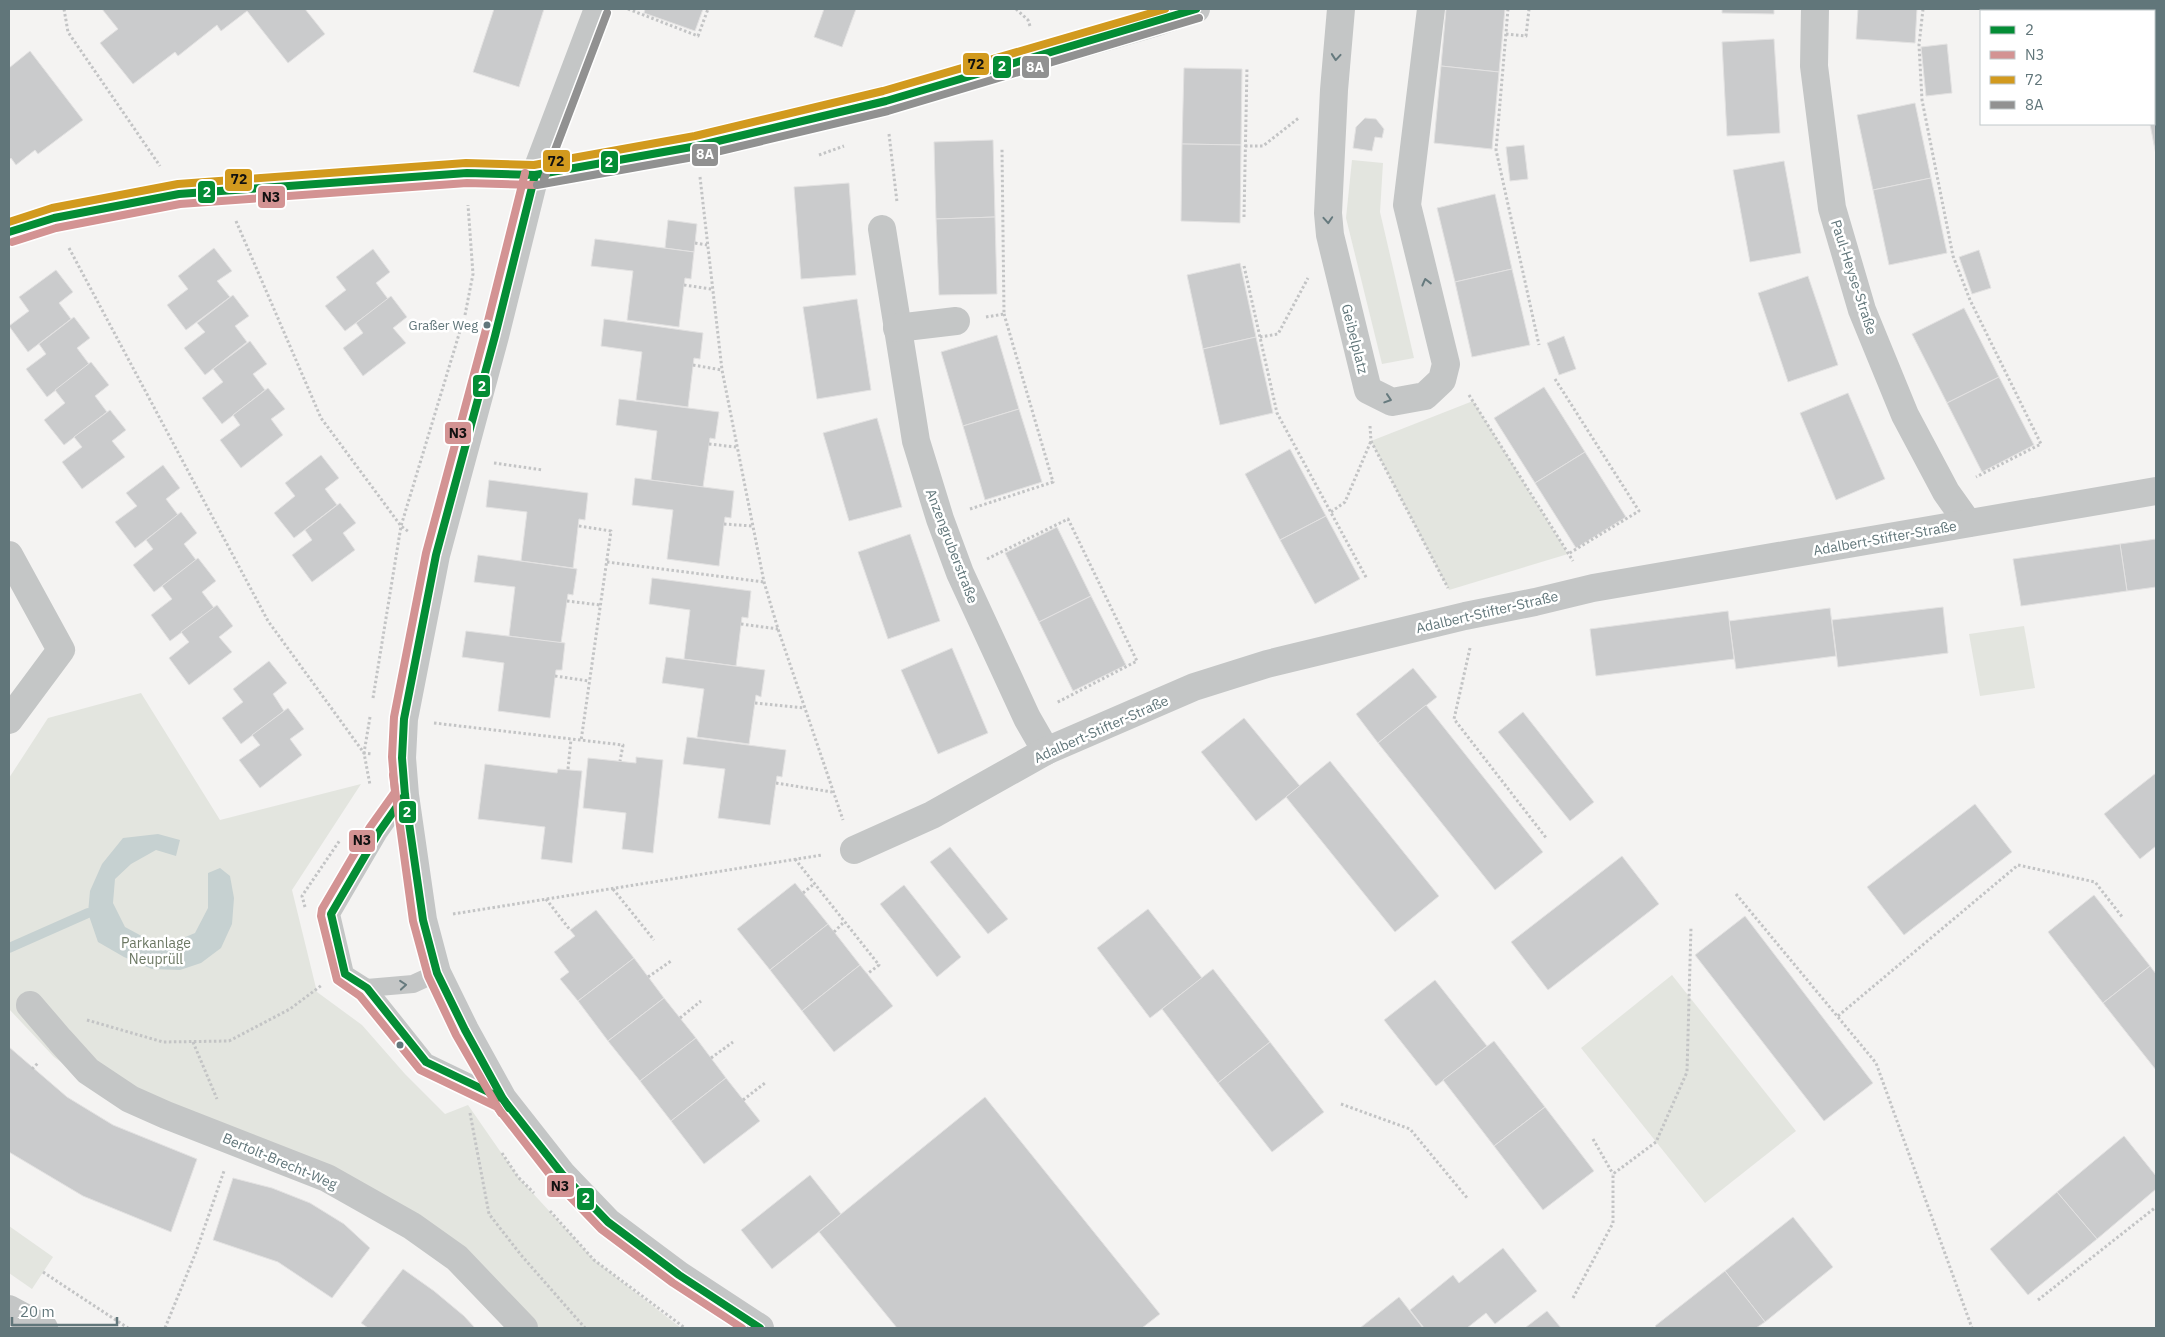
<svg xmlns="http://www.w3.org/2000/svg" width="2165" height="1337" font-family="'IBM Plex Sans',sans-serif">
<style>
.green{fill:#e3e5df}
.water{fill:#c6d1d1}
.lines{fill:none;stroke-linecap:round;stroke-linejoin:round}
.stream{stroke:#c6d1d1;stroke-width:10}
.building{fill:#cacbcc;stroke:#e3e2e2}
.path{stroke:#c3c4c5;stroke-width:3;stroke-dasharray:2.5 2.5;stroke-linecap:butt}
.service{stroke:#c4c6c6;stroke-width:18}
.minor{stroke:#c4c6c6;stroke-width:28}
.tertiary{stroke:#c4c6c6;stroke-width:28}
.bus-1-casing{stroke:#fff;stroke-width:11}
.bus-2-casing{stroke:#fff;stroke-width:11}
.bus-3-casing{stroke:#fff;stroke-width:11}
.bus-4-casing{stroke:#fff;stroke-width:11}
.bus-1{stroke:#048d35;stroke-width:8}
.bus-2{stroke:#d39393;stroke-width:8}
.bus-3{stroke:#d29a1e;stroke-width:8}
.bus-4{stroke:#919191;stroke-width:8}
.oneway{stroke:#667a7e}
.bus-dot{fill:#61767a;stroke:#fff;stroke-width:2}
.labels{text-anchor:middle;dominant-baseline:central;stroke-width:5;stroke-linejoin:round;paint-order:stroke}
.bus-label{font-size:13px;fill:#61767a;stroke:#fff;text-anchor:end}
.street-label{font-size:14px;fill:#61767a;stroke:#fff}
.park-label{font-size:14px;fill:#6c7863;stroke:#fff}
.line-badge{stroke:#fff;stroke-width:2}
.badge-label{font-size:14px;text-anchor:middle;font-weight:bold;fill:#fff}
.pale-badge-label{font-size:14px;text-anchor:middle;font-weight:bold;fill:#111}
</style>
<rect width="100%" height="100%" fill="#f4f3f2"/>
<!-- green -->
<g class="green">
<path d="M1352,160L1383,163L1380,212L1414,358L1382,364L1346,218Z"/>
<path d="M1473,401L1568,554L1449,590L1371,441Z"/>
<path d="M2024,626L2035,688L1980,696L1969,634Z"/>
<path d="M141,693L220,820L361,784L292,890L317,992L362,1025L405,1074L445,1114L468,1105L518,1177L594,1260L681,1328H515L419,1242L302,1172L113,1099L54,1057L9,1009V778L48,718Z"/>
<path d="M1672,975L1796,1131L1705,1203L1581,1048Z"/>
<path d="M9,1226L53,1257L32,1289L9,1273Z"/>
</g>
<!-- water -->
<path class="water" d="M158,834L180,840L176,856L156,850L131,864L115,879L113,903L125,927L149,940L171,943L195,933L208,908V873L220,868L230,876L234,898L232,924L221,948L201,963L180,970L152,969L124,957L98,942L88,913L90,891L102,864L123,838Z"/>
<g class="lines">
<!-- stream -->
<path class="stream" d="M9,948L88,913"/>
</g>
<!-- building -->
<g class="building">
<path d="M102,9H305L325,34L288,63L247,11L221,31L217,25L178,56L175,52L133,84L100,43L118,29Z"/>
<path d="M494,9H544L519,87L473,72Z"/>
<path d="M645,9H703L695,31L644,13Z"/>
<path d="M824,9H856L842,47L814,37Z"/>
<path d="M1446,9H1505L1499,72L1441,66Z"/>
<path d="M1722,9H1774V14L1722,13Z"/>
<path d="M1858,9H1917L1915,43L1856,39Z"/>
<path d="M2135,9H2156V47H2154V11H2135Z"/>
<path d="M1774,39L1780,133L1727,136L1722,42Z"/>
<path d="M1947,44L1952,93L1926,96L1921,47Z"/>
<path d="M30,51L83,120L38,154L35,150L16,165L11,158L9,160V68Z"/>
<path d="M1441,66L1499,72L1492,149L1434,143Z"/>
<path d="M1184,68L1242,69L1241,145L1182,144Z"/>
<path d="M2154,84H2156V155L2150,124H2154Z"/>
<path d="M1915,103L1931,178L1873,190L1857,115Z"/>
<path d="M1365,118L1376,119L1384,129L1382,138L1375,137L1372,151L1353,148L1356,127Z"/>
<path d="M993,140L995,217L936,219L934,142Z"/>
<path d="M1182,144L1241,145L1240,223L1181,221Z"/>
<path d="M1524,145L1528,179L1510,181L1506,147Z"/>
<path d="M1784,161L1801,253L1750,262L1733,170Z"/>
<path d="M1931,178L1947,253L1889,265L1873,190Z"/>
<path d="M849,183L856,275L801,279L794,187Z"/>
<path d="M1495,194L1512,269L1455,282L1437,208Z"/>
<path d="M995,217L997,294L939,295L936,219Z"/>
<path d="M668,220L697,224L694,252L665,248Z"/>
<path d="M595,239L694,252L691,279L685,278L679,327L627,320L633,271L591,266Z"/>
<path d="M214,248L232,271L217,281L230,297L186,330L167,305L188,289L178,276Z"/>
<path d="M373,249L390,272L376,283L388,299L345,331L325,306L346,290L336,277Z"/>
<path d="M1979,250L1991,288L1972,294L1959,257Z"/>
<path d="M1240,263L1256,337L1203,349L1187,275Z"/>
<path d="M1512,269L1530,345L1472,357L1455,282Z"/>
<path d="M56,270L73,292L59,303L71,319L28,352L9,326L29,311L19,297Z"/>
<path d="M1808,276L1838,365L1788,382L1758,293Z"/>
<path d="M233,295L249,316L235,326L247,342L205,375L184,348L205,332L197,323Z"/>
<path d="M391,296L407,317L393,328L406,343L363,376L343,348L363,333L356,323Z"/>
<path d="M857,299L871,390L817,399L803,307Z"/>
<path d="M1964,308L1999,377L1947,403L1912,334Z"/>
<path d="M74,317L90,338L77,348L89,364L47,397L26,369L46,354L39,344Z"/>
<path d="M604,319L703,333L700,359L694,358L688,407L636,400L642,352L601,346Z"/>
<path d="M997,335L1019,409L963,426L941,352Z"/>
<path d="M1564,336L1576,369L1559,375L1547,343Z"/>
<path d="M1256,337L1273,413L1220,425L1203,349Z"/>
<path d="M250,341L267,364L253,374L265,390L222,424L202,398L223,382L213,369Z"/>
<path d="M91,362L109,385L95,396L107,412L64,445L44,420L65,403L55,390Z"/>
<path d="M1999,377L2034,445L1982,472L1947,403Z"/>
<path d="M1544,387L1585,452L1535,483L1494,418Z"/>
<path d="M268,388L285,409L271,419L283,435L241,468L220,440L240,425L233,415Z"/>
<path d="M1848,393L1885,479L1836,500L1800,413Z"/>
<path d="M619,399L719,412L715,439L710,438L703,487L651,480L657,431L616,425Z"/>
<path d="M1019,409L1042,482L985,500L963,426Z"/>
<path d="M110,410L126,430L112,441L125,457L82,489L62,462L82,447L74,437Z"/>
<path d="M877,418L902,507L849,521L823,433Z"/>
<path d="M1290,449L1326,516L1280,540L1245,474Z"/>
<path d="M1585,452L1626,517L1576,548L1535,483Z"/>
<path d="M321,455L339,478L325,489L337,505L294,538L274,513L295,496L285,483Z"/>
<path d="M163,465L180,488L166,499L178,515L135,548L115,522L137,506L126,493Z"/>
<path d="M635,478L734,491L731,518L725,517L719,566L667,559L673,510L632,505Z"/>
<path d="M489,480L588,493L585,520L579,519L573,568L521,561L527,512L486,507Z"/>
<path d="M340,503L356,523L343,533L355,550L312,582L292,555L312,540L305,530Z"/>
<path d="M181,512L197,533L184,544L196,560L154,592L133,565L153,549L146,540Z"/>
<path d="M1326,516L1360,579L1315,604L1280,540Z"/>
<path d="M1057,527L1091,596L1039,622L1005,553Z"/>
<path d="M910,534L940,621L888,639L858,552Z"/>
<path d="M2156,539V587L2127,591L2120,544Z"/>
<path d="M2120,544L2127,591L2021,606L2013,559Z"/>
<path d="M478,555L577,569L573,595L568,594L561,643L509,636L515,587L474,582Z"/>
<path d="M198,558L216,581L202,592L214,608L170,641L151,615L172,599L162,586Z"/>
<path d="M652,578L751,591L748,618L742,617L736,666L684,659L690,610L649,604Z"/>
<path d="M1091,596L1126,665L1073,691L1039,622Z"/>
<path d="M217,605L233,626L219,637L232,652L189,685L169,658L189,642L181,632Z"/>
<path d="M1943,607L1948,653L1838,667L1832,620Z"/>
<path d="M1830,608L1836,656L1736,669L1729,621Z"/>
<path d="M1728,611L1734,659L1596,676L1590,629Z"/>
<path d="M466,631L565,643L562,670H556L550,718L498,711L504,663L462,657Z"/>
<path d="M952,648L988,733L938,754L901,670Z"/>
<path d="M666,657L765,670L761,697L756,695L749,744L697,737L704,689L662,683Z"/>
<path d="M269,661L287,683L273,694L284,711L241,744L222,718L243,702L233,689Z"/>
<path d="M1413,668L1437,697L1378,743L1356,714Z"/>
<path d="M1426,705L1543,852L1495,890L1378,743Z"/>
<path d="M288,708L304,729L290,739L302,755L260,788L239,760L260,745L252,735Z"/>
<path d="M1523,712L1594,802L1570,821L1498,732Z"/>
<path d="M1244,718L1300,786L1256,821L1201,752Z"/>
<path d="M687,737L786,750L782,777L777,776L770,825L718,818L725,769L683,764Z"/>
<path d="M636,757L663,760L653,853L622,849L626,813L583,808L588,758L636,763Z"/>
<path d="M1330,761L1439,896L1395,932L1286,797Z"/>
<path d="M485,764L557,773L558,769L582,771L572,863L541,859L545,827L478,819Z"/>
<path d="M2156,773V846L2140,859L2104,814Z"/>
<path d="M1975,804L2012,852L1904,935L1867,887Z"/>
<path d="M950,847L1008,919L988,934L930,862Z"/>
<path d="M1622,856L1659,904L1548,990L1511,942Z"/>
<path d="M795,883L828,924L770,970L737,929Z"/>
<path d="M904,885L961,957L937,977L880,904Z"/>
<path d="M2094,895L2150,966L2103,1003L2048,932Z"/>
<path d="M1148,909L1202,978L1150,1018L1097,948Z"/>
<path d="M596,910L634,958L578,1001L560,979L569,972L554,952L575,936L570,930Z"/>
<path d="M1745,916L1873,1083L1824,1121L1695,955Z"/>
<path d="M828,924L860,965L802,1011L770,970Z"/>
<path d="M634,958L664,998L608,1041L578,1001Z"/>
<path d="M860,965L893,1006L834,1052L802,1011Z"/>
<path d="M2150,966L2156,974V1070L2103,1003Z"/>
<path d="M1213,969L1270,1042L1218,1083L1162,1009Z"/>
<path d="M1435,980L1487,1046L1436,1086L1384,1020Z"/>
<path d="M664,998L696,1038L640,1081L608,1041Z"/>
<path d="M696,1038L726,1078L671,1121L640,1081Z"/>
<path d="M1494,1041L1545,1107L1494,1146L1443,1080Z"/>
<path d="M1270,1042L1324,1112L1272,1152L1218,1083Z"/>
<path d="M9,1047L67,1097L113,1125L197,1159L171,1232L83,1196L9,1152Z"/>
<path d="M726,1078L760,1121L704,1164L671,1121Z"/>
<path d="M985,1097L1160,1314L1142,1328H897L819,1232Z"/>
<path d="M1545,1107L1594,1171L1543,1210L1494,1146Z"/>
<path d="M2124,1136L2156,1176V1189L2097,1239L2057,1192Z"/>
<path d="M810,1175L841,1214L772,1269L741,1230Z"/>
<path d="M233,1178L272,1188L310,1203L344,1224L370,1248L332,1298L278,1262L213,1240Z"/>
<path d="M2057,1192L2097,1239L2028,1295L1990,1249Z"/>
<path d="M1793,1217L1833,1267L1765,1322L1725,1271Z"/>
<path d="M1503,1248L1537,1291L1495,1324L1486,1313L1467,1328H1424L1410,1310L1453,1275L1459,1283Z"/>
<path d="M403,1269L434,1291L464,1316L475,1328H368L361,1323Z"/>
<path d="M1725,1271L1765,1322L1756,1328H1657L1655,1326Z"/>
<path d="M1399,1297L1423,1328H1360Z"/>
<path d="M1547,1311L1561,1328H1525Z"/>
</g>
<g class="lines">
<!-- path -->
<g class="path">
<path d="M64,9L68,32L160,166"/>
<path d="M628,9L698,36L708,9"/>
<path d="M1016,9L1028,20L1030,26"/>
<path d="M1508,9L1496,150L1539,345"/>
<path d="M1923,9L1919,45L1922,100L1953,256L1970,300L2041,444L1976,477"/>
<path d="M1506,34L1526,36L1529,9"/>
<path d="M889,134L897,202"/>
<path d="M1245,146H1263L1300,117"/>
<path d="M819,155L844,146"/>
<path d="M700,177L722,370L764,582L778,629L843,820"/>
<path d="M1244,217L1247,67"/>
<path d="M236,221L321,418L401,526L409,532"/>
<path d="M695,243L707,245"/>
<path d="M69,248L268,621L364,753L372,754"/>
<path d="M1244,266L1277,413L1367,579"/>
<path d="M684,285L711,289"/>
<path d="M465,315L473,274L468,205"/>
<path d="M986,317L1004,314L1002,149"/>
<path d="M1260,337L1278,334L1308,278"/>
<path d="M693,365L722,370"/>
<path d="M1555,379L1639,511L1568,554"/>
<path d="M1469,395L1573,561"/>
<path d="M1370,426L1371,441L1448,588"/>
<path d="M709,444L736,447"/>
<path d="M494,463L543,470"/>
<path d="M970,509L1053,482L1004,314"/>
<path d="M1331,512L1345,502L1371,441"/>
<path d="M724,524L752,526"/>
<path d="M579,526L611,531L581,741"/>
<path d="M987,559L1068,519L1137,661L1056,703"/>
<path d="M607,562L764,582"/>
<path d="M567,601L600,605"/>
<path d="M741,624L778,629"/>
<path d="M1470,648L1454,719L1547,839"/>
<path d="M555,676L589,681"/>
<path d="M373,698L401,526L463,321"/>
<path d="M755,703L804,708"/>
<path d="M370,717L364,753L370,785"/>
<path d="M434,723L623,745L620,761"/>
<path d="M568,769L571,739"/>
<path d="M776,783L832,792"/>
<path d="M795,859L879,965L867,974"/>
<path d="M613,889L654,940"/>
<path d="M803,893L814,884"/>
<path d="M1736,894L1876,1063L1972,1328"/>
<path d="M546,899L570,930"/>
<path d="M305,907L302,896L340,840"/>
<path d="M453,914L822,855"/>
<path d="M834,932L844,922"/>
<path d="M648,977L671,961"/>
<path d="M1838,1016L2018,865L2095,882L2123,918"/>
<path d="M680,1018L701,1001"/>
<path d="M87,1020L163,1042L229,1041L290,1009L322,985"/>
<path d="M193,1042L217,1099"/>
<path d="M711,1058L733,1042"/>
<path d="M32,1069L39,1062"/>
<path d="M743,1100L765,1083"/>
<path d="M1341,1104L1410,1129L1468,1199"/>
<path d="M470,1113L489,1214L521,1255L585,1328"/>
<path d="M1593,1139L1613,1174"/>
<path d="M502,1153L518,1177L534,1193"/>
<path d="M550,1211L594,1260L685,1328"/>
<path d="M43,1272L128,1328"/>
<path d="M1573,1298L1613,1223V1174L1656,1142L1687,1072L1691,927"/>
<path d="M2038,1300L2156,1207"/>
<path d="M165,1328L196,1252L224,1171"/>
</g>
<!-- service -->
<g class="service">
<path d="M405,795L379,832L331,914L345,974L367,988L426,1062L503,1099"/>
<path d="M367,988L413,984L437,973"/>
</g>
<!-- minor -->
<g class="minor">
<path d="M1341,9L1334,90L1328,213L1330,235L1368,390L1392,402L1425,396L1442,380L1446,364L1407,205L1431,9"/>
<path d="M1815,9L1814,66L1832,208L1862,310L1905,415L1946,492L1968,523"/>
<path d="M882,229L916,441L940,519L960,573L1027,718L1046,751"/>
<path d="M897,328L956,321"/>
<path d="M9,555L61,650L9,720"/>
<path d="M854,850L932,815L1046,751L1194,687L1267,664L1465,616L1535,602L1593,588L2156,491"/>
<path d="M30,1005L60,1040L88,1071L130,1099L166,1115L327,1178L412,1226L457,1258L524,1328"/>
<path d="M9,1309L44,1328"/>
</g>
<!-- tertiary -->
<g class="tertiary">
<path d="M598,9L535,175L495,336L436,555L404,719L402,758L405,795L423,920L437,973L465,1030L503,1099L562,1174L608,1222L679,1275L760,1328"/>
<path d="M9,232L54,218L179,194L467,173L535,175L697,146L886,101L1157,22L1196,9"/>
</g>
<defs>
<g id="bus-1">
<path d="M535,175L495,336L436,555L404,719L402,758L405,795L423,920L437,973L465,1030L503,1099L562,1174L608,1222L679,1275L760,1328"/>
<path d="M9,232L54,218L179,194L467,173L535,175L697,146L886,101L1196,9"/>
<path d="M405,795L379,832L331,914L345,974L367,988L426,1062L503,1099L509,1108"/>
</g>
<g id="bus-2">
<path d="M525,173L485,333L426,553L394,717L392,757L395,792L370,827L322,909L321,916L337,980L360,996L420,1070L497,1107L554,1180L601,1229L673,1283L742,1328"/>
<path d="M12,242L56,228L180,204L467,183L535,185"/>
<path d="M393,775L413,921L428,976L456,1035L501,1113"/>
</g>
<path id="bus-3" d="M9,222L52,208L178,184L466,163L534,165L695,136L883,91L1165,9"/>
<g id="bus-4">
<path d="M544,179L607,13"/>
<path d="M537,185L699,156L888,111L1199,18"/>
</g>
</defs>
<!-- bus-1 casing -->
<use href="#bus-1" class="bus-1-casing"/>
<!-- bus-2 casing -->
<use href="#bus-2" class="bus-2-casing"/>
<!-- bus-3 casing -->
<use href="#bus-3" class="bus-3-casing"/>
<!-- bus-4 casing -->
<use href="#bus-4" class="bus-4-casing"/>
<!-- bus-1 -->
<use href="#bus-1" class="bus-1"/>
<!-- bus-2 -->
<use href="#bus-2" class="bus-2"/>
<!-- bus-3 -->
<use href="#bus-3" class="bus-3"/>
<!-- bus-4 -->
<use href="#bus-4" class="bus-4"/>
</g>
<!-- one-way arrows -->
<defs><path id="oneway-chevron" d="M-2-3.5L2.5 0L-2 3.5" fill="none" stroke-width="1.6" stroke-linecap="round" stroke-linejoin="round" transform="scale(1.25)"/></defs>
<g class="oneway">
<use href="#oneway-chevron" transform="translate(1336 57) rotate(95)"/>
<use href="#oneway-chevron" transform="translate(1328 220) rotate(86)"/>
<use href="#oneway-chevron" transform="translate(1426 282) rotate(-104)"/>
<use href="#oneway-chevron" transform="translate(1388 399) rotate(18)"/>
<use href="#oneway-chevron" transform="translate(403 985) rotate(-5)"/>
</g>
<!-- markers -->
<g class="bus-dot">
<circle cx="487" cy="325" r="4.5"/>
<circle cx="400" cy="1045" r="4.5"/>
</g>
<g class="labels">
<!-- bus labels -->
<g class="bus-label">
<text x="478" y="325">Graßer Weg</text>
</g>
<!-- street labels -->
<g class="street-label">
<text transform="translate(1854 277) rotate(72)">Paul-Heyse-Straße</text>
<text transform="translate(1355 339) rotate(76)">Geibelplatz</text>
<text transform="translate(1885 538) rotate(-10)">Adalbert-Stifter-Straße</text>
<text transform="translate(952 546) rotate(69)">Anzengruberstraße</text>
<text transform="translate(1487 612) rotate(-13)">Adalbert-Stifter-Straße</text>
<text transform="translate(1101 729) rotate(-24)">Adalbert-Stifter-Straße</text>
<text transform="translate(280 1161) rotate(23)">Bertolt-Brecht-Weg</text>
</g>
<!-- park labels -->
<g class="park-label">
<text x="156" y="943">Parkanlage<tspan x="156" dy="16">Neuprüll</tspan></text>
</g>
</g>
<g class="line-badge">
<rect x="962" y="52" width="28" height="24" rx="5" fill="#d29a1e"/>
<rect x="992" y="55" width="20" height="24" rx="5" fill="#048d35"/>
<rect x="1021" y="55" width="29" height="24" rx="5" fill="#919191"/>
<rect x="691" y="143" width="28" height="24" rx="5" fill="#919191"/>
<rect x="542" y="149" width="29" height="24" rx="5" fill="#d29a1e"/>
<rect x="600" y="150" width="19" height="24" rx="5" fill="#048d35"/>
<rect x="224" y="168" width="29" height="24" rx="5" fill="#d29a1e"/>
<rect x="197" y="180" width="19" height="24" rx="5" fill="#048d35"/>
<rect x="257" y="185" width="29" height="24" rx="5" fill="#d39393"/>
<rect x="472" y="374" width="19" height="24" rx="5" fill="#048d35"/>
<rect x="444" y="421" width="28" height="24" rx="5" fill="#d39393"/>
<rect x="398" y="800" width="19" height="24" rx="5" fill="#048d35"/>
<rect x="348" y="829" width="28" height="24" rx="5" fill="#d39393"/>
<rect x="546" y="1174" width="29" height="24" rx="5" fill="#d39393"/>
<rect x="576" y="1187" width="19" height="24" rx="5" fill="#048d35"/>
</g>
<g class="badge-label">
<text x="1002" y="71">2</text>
<text x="1035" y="72">8A</text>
<text x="705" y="159">8A</text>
<text x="609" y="167">2</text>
<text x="207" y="197">2</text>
<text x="482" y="391">2</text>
<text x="407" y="817">2</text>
<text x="586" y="1203">2</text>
</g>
<g class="pale-badge-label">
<text x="976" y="69">72</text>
<text x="556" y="166">72</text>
<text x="239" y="184">72</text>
<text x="271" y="202">N3</text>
<text x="458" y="438">N3</text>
<text x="362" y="845">N3</text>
<text x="560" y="1191">N3</text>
</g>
<!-- border -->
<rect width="2165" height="1337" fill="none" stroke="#61767a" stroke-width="20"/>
<!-- legend -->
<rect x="1980" y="10" width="175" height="115" fill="#ffffff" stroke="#c0c8ca"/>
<rect x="1990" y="26" width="25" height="8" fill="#048d35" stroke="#c0c8ca"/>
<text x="2025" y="35" font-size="15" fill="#61767a">2</text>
<rect x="1990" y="51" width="25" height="8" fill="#d39393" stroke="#c0c8ca"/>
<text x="2025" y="60" font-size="15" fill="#61767a">N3</text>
<rect x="1990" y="76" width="25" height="8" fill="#d29a1e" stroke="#c0c8ca"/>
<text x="2025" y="85" font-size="15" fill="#61767a">72</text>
<rect x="1990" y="101" width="25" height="8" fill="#919191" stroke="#c0c8ca"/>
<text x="2025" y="110" font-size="15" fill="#61767a">8A</text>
<!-- scale -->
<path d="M12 1317v8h105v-8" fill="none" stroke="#61767a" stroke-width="2.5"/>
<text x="20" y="1317" font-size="15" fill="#61767a" stroke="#ffffff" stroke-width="4" paint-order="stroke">20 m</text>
</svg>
